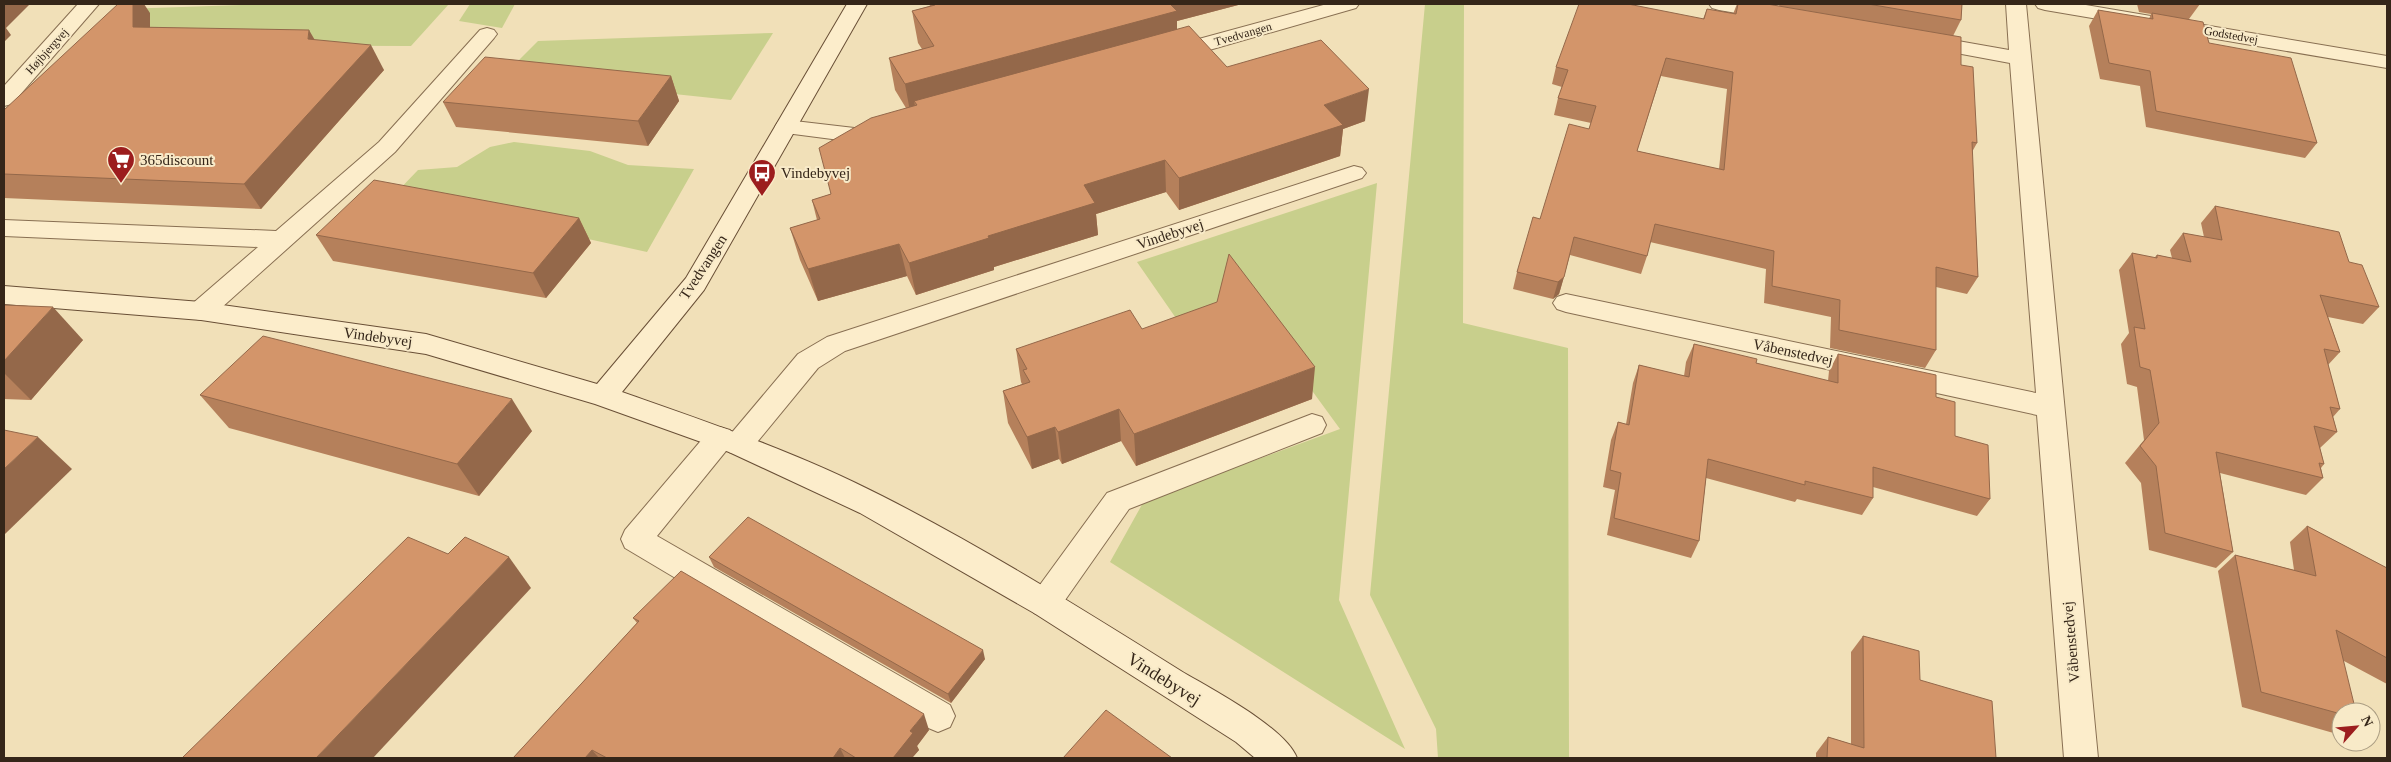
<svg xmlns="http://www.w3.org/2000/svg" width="2391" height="762" font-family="'Times New Roman',serif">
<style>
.green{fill:#c8cf8c}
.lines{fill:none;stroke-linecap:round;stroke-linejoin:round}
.lane-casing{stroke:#886f52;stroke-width:2}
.street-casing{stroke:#886f52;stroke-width:2}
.secondary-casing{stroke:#694f36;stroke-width:2}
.lane{fill:#fcedcb;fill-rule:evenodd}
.street{fill:#fcedcb;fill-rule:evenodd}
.secondary{fill:#fcedcb;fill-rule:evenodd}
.wall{fill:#b5805b;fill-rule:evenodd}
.shaded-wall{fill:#94684a}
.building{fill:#d3956a;stroke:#94684a;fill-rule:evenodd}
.labels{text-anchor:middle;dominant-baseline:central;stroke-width:4;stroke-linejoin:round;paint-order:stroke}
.far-street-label{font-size:12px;fill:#352619;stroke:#f8eac8}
.poi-label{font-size:15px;fill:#352619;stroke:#f8eac8;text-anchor:start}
.street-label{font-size:15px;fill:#352619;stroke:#f8eac8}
.near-street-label{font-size:18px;fill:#352619;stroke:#f8eac8}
</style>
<rect width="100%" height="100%" fill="#f1e0b8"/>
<!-- green -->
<g class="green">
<path d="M273,4H449L411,46L113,45L122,9Z"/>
<path d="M470,4H515L502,28L459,21Z"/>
<path d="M1425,4H1464L1463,323L1568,348L1569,758H1438L1436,729L1370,595Z"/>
<path d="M773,33L731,100L503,76L538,41Z"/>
<path d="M514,142L590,151L628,165L694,169L647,252L393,196L418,170L457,167L490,147Z"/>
<path d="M1377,183L1339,600L1405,749L1110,562L1144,501L1340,429L1246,300L1180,324L1137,262Z"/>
</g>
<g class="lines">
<defs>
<g id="lane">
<path d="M487,28L494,30L497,34L494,38L395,152L210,318L201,320L192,318L188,311L192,304L258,247L4,236V220L276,231L379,142L480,30Z"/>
<path d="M720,427L730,430L734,438L730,446L657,536L950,705L955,716L950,727L938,732L926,727L625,548L621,539L625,530L710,430Z"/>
</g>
<g id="street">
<path d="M78,4H99L12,104L4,106V86Z"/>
<path d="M1327,4H1359L1356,8L1178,59L1170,60L1162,59L1159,54L1162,49Z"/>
<path d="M1709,4H1753L1778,9L1781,13L1778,17L1771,19L1719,10L1712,8Z"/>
<path d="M2006,4H2026L2098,758H2064L2037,415L1566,312L1557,309L1553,303L1557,297L1566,294L2036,393L2010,63L1924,47L1917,45L1913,41L1917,37L1924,35L2009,50Z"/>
<path d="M2035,4H2080L2387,56V68L2045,10L2038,8Z"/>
<path d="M786,120L863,129L881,127L889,129L892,134L889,139L863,143L778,132L775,127L778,122Z"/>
<path d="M1354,166L1362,168L1366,173L1362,178L845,351L818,368L749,452L739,455L729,452L725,444L729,436L798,354L827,337Z"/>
<path d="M1312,414L1322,417L1326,425L1322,433L1129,509L1056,613L1045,617L1034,613L1029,603L1034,593L1107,493Z"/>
</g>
<path id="secondary" d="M847,4H867L704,290L622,392C710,423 799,453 882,496C985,548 1083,610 1181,671C1211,689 1285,727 1297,758H1255L1236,742L1034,613L860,513L729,452L595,404L426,354L201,320L4,304V286L201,302L426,334L597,384L686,278Z"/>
</defs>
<!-- lane casing -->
<use href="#lane" class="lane-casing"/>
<!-- street casing -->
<use href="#street" class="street-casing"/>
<!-- secondary casing -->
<use href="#secondary" class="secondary-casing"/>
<!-- lane -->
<use href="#lane" class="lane"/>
<!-- street -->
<use href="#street" class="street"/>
<!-- secondary -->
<use href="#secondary" class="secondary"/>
</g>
<!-- wall -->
<g class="wall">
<path d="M929,4H1242L1177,21V29L1227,67L1365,121L1343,129L1340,156L1179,210L1166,192L1096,214L1098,235L994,267V270L916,295L907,276L818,301L800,260L790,228L817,220L812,200L831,194L906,108L895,90L889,58L922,49L918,43L912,11L930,6Z"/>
<path d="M1737,4H1767L1779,6L1780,4H1962L1961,20L1953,36L1961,65L1977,143L1972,152L1978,277L1967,294L1936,287V350L1925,368L1830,348L1831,317L1764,303L1766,269L1650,242L1647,256L1641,274L1570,255L1559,294L1553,299L1513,289L1517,272L1540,219L1589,129L1591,123L1554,115L1558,98L1562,87L1552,84L1556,67L1703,19L1707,9L1733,14ZM1661,76L1727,89L1719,169L1637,151Z"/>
<path d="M2137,4H2200L2189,19L2209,43L2317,143L2305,158L2146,127L2140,86L2100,79L2089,26L2098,10L2149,19L2151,14L2139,12Z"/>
<path d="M150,13V27L315,40L384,70L261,209L4,198V110Z"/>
<path d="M671,76L679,101L648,146L456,127L443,102Z"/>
<path d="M2215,206L2349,262L2379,307L2363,324L2328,317L2340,352L2328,365L2340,409L2333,417L2337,432L2320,448L2324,464L2321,468L2323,478L2306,495L2220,473L2233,552L2216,568L2149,550L2141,483L2125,463L2144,440L2137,387L2127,384L2121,344L2129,333L2119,270L2132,253L2154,258L2157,255L2172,258L2170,250L2183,233L2204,237L2201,223Z"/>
<path d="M579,218L591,243L546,298L333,261L316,235Z"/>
<path d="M4,305L83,340L31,400L4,399Z"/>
<path d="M1142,329L1312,399L1136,466L1121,441L1062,464L1059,459L1032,469L1008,423L1003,391L1022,384L1021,382L1016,349Z"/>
<path d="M1694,344L1756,363L1828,381L1829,371L1838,354L1936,397L1955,436L1990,499L1977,516L1873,487V498L1862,515L1797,499L1795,502L1706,478L1699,541L1691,558L1607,535L1615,490L1603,487L1611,440L1618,422L1626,424L1633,383L1639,365L1684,376L1686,362Z"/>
<path d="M200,395L532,431L479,496L229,428Z"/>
<path d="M2307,526L2387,568V684L2344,661L2341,712V731L2337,734L2242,707L2218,571L2235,555L2294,570L2290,542Z"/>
<path d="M709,557L985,659L951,703L714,567Z"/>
<path d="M633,618L929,730L917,746L919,750L912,758H513L637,623Z"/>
<path d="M1863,636L1920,680L1996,758H1816V753L1828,737L1851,744V652Z"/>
</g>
<!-- shaded-wall -->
<g class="shaded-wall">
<path d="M4,4H30L6,28L11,35L4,42Z"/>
<path d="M133,4H144L150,13V51L133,27Z"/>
<path d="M1161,4H1242L1177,21V43L917,105L914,101L917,115L911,117L905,84Z"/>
<path d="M309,30L323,54L308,39Z"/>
<path d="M371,45L384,70L261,209L244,184Z"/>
<path d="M671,76L679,101L648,146L638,121Z"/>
<path d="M1369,89L1365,121L1343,129L1340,156L1179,210V178L1324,105Z"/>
<path d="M1165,160L1166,192L1096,214L1098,235L994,267V270L916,295L909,263L988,236L1084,185Z"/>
<path d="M579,218L591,243L546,298L533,273Z"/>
<path d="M899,244L907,276L818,301L808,269Z"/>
<path d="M1564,277L1559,294L1553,299L1558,282Z"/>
<path d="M53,307L83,340L31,400L4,373V361Z"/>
<path d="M1315,367L1312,399L1136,466L1134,434Z"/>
<path d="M512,399L532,431L479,496L457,464Z"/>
<path d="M1119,409L1121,441L1062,464L1058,432Z"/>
<path d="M1055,427L1059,459L1032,469L1027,437Z"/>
<path d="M38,437L72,469L4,535V469Z"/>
<path d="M509,557L531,588L373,758H316Z"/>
<path d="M983,650L985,659L951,703L948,694Z"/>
<path d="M924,714L929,730L917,746L919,750L912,758H893L910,731Z"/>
<path d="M840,748L845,758H833Z"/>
<path d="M592,750L599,758H585Z"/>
</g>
<!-- building -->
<g class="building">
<path d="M118,4H133V27L309,30L308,39L371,45L244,184L4,174V110Z"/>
<path d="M934,4H1170L1177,11L905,84L889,58L934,46L912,11L935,5Z"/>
<path d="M1579,4H1628L1704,19L1707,9L1736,14L1738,4H1767L1961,37V65L1973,67L1977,143L1972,142L1978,277L1936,267V350L1839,330L1840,300L1772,286L1774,251L1655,224L1647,256L1574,237L1564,277L1558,282L1517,272L1533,217L1540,219L1569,124L1589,129L1596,106L1558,98L1568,70L1556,67ZM1666,58L1733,72L1724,170L1637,151Z"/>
<path d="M1868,4H1962L1961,20Z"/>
<path d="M2098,10L2153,19L2152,13L2203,22L2209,43L2291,58L2317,143L2156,111L2150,71L2109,63Z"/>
<path d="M1189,26L1227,67L1321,40L1369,89L1324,105L1343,125L1179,178L1165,160L1084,185L1095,203L988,236L989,238L909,263L899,244L808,269L790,228L820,219L812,200L831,194L819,148L871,118L917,105L914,101Z"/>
<path d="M485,57L671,76L638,121L443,102Z"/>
<path d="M374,180L579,218L533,273L316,235Z"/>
<path d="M2215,206L2339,232L2349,262L2362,265L2379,307L2320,295L2340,352L2324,349L2340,409L2330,407L2337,432L2314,426L2324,464L2319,463L2323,478L2216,452L2233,552L2165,533L2156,466L2140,446L2159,423L2150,370L2140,367L2134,327L2145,329L2132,253L2157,258V255L2191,262L2183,233L2222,240Z"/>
<path d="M1229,254L1315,367L1134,434L1119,409L1058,432L1055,427L1027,437L1003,391L1030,382L1023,370L1027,369L1016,349L1130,310L1142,329L1217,302Z"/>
<path d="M4,305L53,307L4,361Z"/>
<path d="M263,336L512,399L457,464L200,395Z"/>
<path d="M1694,344L1757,359L1756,363L1838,383V354L1936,375V397L1955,402V436L1988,445L1990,499L1873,467V498L1805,481V485L1708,459L1699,541L1614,518L1621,473L1610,470L1618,422L1629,425L1639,365L1689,377Z"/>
<path d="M4,430L38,437L4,469Z"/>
<path d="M748,517L983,650L948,694L709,557Z"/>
<path d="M2307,526L2387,568V658L2336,630L2356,712H2341V714L2261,692L2235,555L2316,576Z"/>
<path d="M408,537L448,554L465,537L509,557L316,758H182Z"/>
<path d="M681,571L924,714L910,731L913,733L893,758H856L840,748L833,758H607L592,750L585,758H513L639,621L633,618Z"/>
<path d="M1863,636L1919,651L1920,680L1992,701L1996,758H1827L1828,737L1864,748Z"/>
<path d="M1106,710L1172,758H1063Z"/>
</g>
<!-- icons -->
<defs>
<symbol id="supermarket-pin" viewBox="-11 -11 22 30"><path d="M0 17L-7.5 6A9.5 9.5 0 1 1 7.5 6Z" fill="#9c1d1e" stroke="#f8eac8"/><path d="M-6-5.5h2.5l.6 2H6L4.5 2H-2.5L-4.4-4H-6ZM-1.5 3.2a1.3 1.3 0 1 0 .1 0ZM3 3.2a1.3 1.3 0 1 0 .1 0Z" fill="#fff"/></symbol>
<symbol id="bus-pin" viewBox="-11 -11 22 30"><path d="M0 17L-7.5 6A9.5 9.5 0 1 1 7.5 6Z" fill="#9c1d1e" stroke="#f8eac8"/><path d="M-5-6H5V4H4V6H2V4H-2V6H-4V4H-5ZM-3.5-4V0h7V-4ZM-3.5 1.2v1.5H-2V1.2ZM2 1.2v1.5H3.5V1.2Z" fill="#fff"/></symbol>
</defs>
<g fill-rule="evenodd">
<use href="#supermarket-pin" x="105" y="144" width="32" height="43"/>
<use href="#bus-pin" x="746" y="157" width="32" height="43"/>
</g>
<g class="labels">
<!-- far-street labels -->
<g class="far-street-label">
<text transform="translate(1243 34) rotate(-16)">Tvedvangen</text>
<text transform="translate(2231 35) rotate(10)">Godstedvej</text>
<text transform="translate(47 51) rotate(-48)">Højbjergvej</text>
</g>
<!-- poi labels -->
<g class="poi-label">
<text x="140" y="160">365discount</text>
<text x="781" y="173">Vindebyvej</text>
</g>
<!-- street labels -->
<g class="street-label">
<text transform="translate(1170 234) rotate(-18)">Vindebyvej</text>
<text transform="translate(703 267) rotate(-57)">Tvedvangen</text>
<text transform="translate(378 337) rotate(8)">Vindebyvej</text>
<text transform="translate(1793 352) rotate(12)">Våbenstedvej</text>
<text transform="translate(2071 642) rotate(-95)">Våbenstedvej</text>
</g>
<!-- near-street labels -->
<g class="near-street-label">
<text transform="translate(1164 679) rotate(32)">Vindebyvej</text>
</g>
</g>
<!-- border -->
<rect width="2391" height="762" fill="none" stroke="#352619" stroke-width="10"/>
<!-- north arrow -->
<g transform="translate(2356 727) rotate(63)"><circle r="24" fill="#f8eac8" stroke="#aa9c82"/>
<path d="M0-4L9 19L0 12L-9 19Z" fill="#9c1d1e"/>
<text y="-8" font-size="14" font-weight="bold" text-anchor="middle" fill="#352619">N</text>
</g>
</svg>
